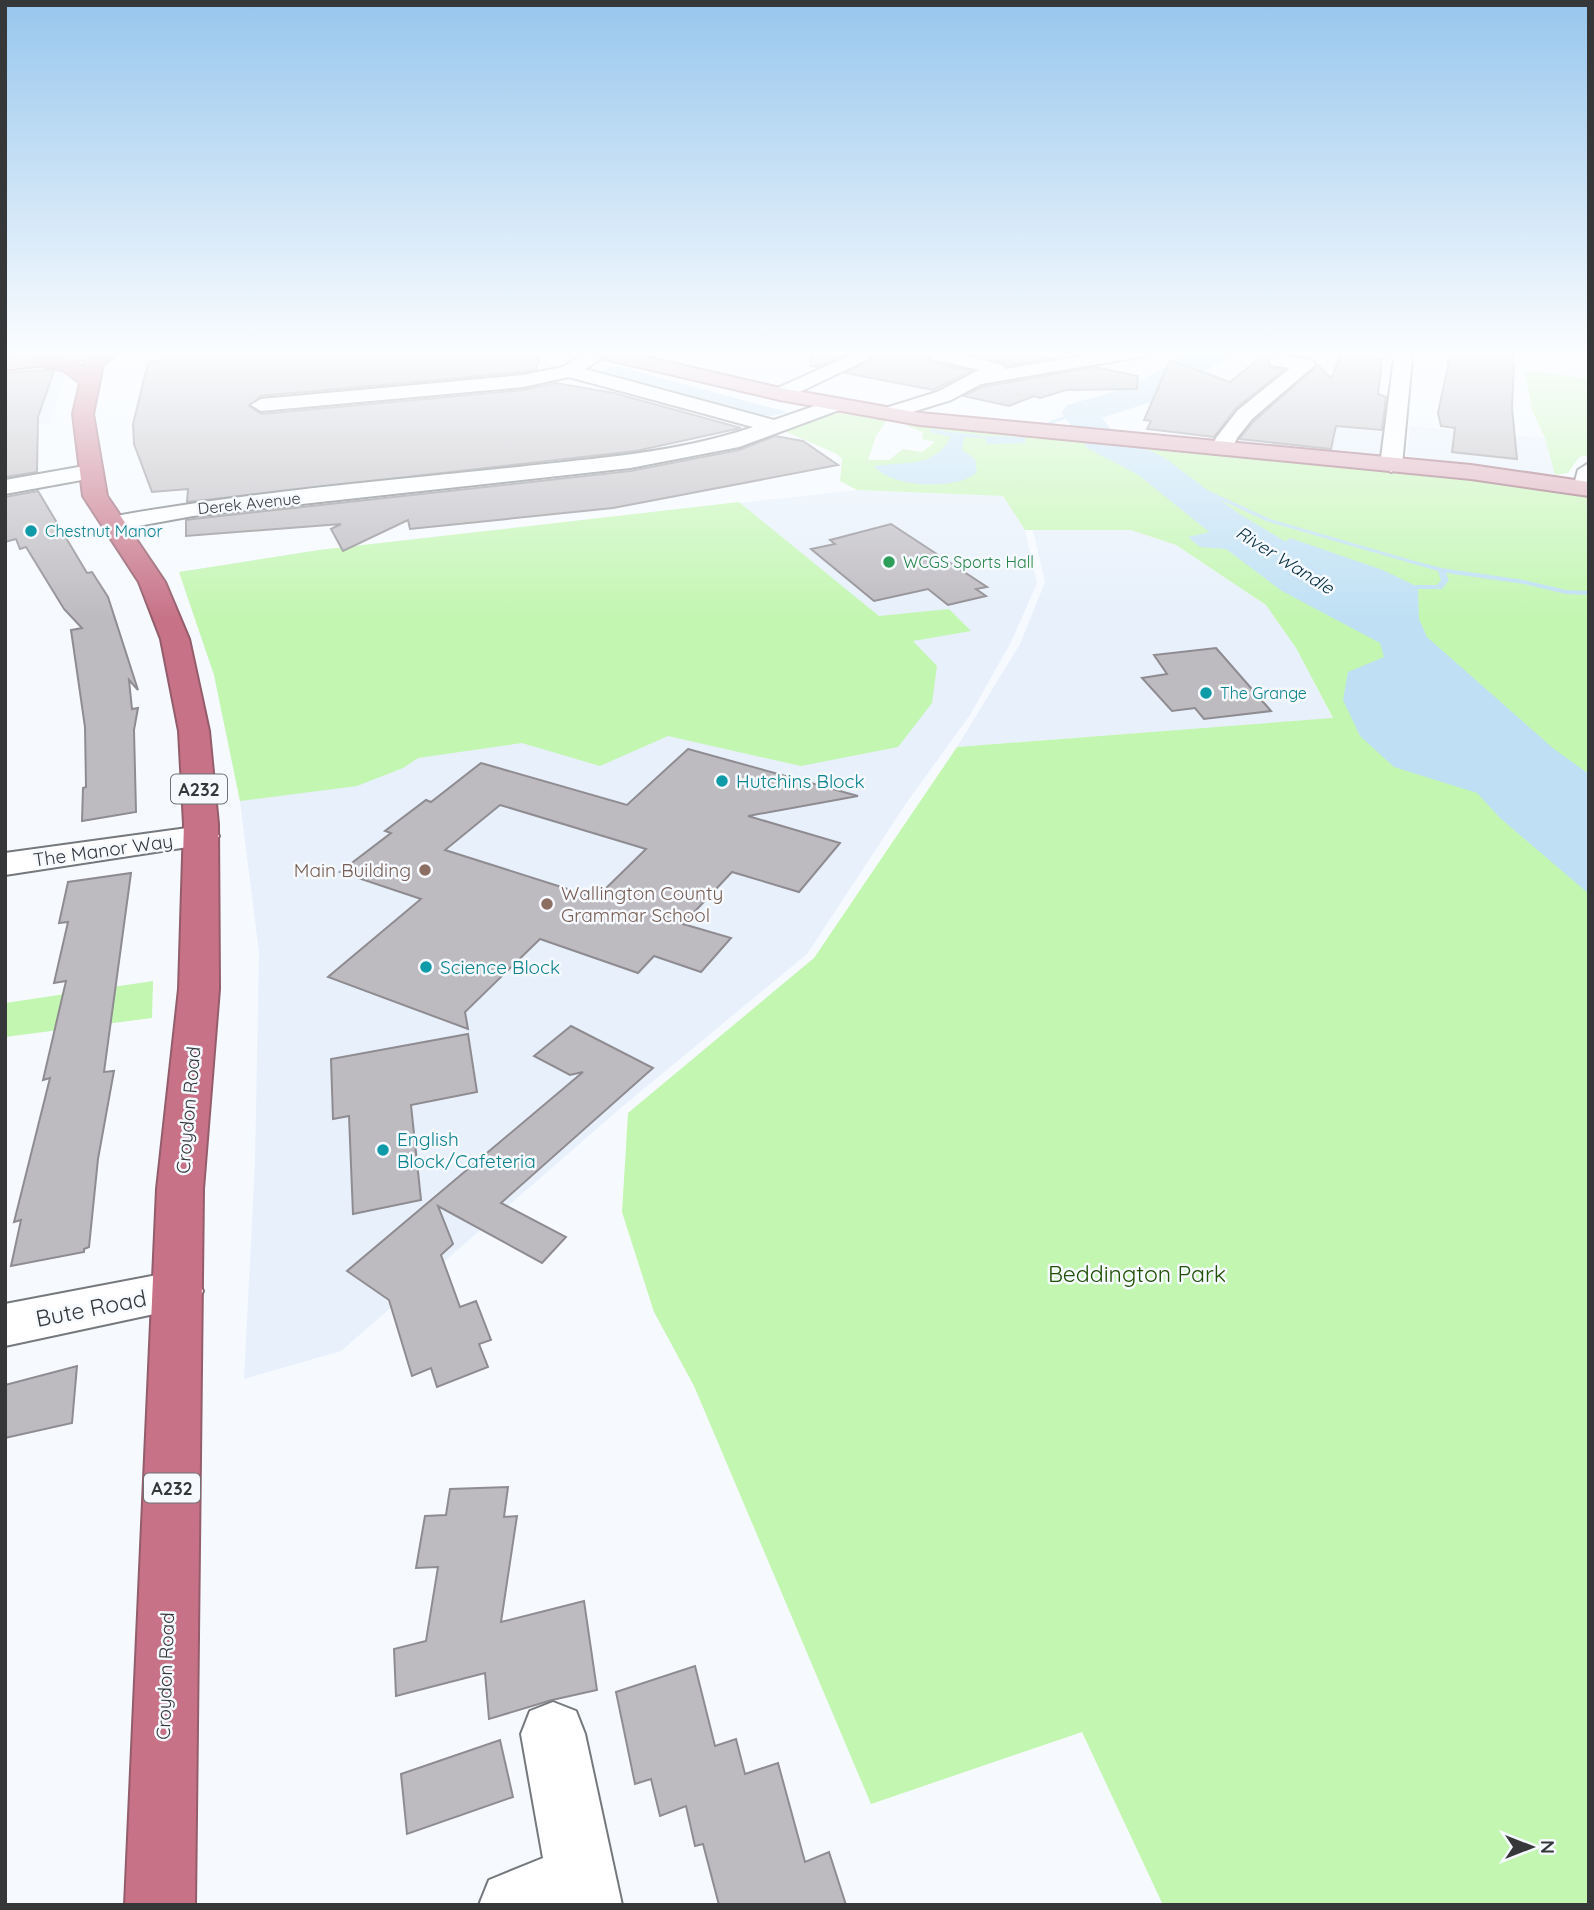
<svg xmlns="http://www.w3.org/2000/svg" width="1594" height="1910" font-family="Quicksand,sans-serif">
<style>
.built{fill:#e7f0fb}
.green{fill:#c3f6b1}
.water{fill:#bfe0f4}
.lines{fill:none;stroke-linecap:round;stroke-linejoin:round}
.stream{fill:#bfe0f4;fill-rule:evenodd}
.river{fill:#bfe0f4;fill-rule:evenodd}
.building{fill:#bebbc0;stroke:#8f8c91;stroke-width:2;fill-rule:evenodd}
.minor-casing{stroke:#75797d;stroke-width:4}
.major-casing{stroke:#945d6b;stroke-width:4}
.highway-casing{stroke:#945d6b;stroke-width:4}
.minor{fill:#fff;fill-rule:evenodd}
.major{fill:#ddaab7;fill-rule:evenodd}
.highway{fill:#c77287;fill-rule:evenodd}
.culture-dot{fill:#0f9aa8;stroke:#f6faff;stroke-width:2.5}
.leisure-dot{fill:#2e9e5b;stroke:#f6faff;stroke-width:2.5}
.education-dot{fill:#8d6e63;stroke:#f6faff;stroke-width:2.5}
.labels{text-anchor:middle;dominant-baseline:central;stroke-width:5;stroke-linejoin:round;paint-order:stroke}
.far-street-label{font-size:16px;fill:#353738;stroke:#f6faff}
.far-culture-label{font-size:16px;fill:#0d838f;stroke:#f6faff;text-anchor:start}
.far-leisure-label{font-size:16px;fill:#27864d;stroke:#f6faff;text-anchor:start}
.far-water-label{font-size:18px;font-style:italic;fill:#052d41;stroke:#f6faff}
.shield{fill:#f6faff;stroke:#6f7274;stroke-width:2}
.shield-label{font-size:18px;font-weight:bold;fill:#353738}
.culture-label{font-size:19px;fill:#0d838f;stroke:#f6faff;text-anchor:start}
.street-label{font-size:19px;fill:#353738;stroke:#f6faff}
.education-label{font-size:19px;fill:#785e54;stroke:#f6faff;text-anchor:end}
.near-park-label{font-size:23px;fill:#205005;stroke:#f6faff}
.near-street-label{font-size:23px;fill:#353738;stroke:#f6faff}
</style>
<rect width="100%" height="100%" fill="#f6faff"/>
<!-- built -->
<g class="built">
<path d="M31,365L50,366L66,373L50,423L5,429V367Z"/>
<path d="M1289,386L1387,401L1381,455L1233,444L1244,424Z"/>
<path d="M1410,426L1545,438L1555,475L1407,456Z"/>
<path d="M857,490L1003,496L1025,530L1037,583L1011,642L970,715L907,802L807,954L623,1106L341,1351L244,1379L255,1163L259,952L240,801L214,675L179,572L319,550Z"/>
<path d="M1033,530H1131L1176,545L1266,605L1296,648L1333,719L957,747L1020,644L1045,582Z"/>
</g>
<!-- green -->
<g class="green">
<path d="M1533,371L1589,379V455L1579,457L1568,473L1555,475L1545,438L1532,410L1525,373Z"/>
<path d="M840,413L887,420L876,436L868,460H889L903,449L922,452L935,442L922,439L923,432L907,426L910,423L1532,486L1589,496V1905H1163L1082,1732L871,1804L694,1386L654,1312L622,1212L628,1113L814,958L957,747L1333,718L1296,648L1266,605L1176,545L1131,530H1025L1003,496L857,490L840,481L842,459L837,454L780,429L805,420Z"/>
<path d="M739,502L879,616L949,609L971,631L913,641L937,666L932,703L898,747L801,766L668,736L600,766L522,743L418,758L403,768L357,786L240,801L214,675L179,572L319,550Z"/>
<path d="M153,981L152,1018L5,1037V1003Z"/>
</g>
<!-- water -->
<g class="water">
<path d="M620,367L787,412L773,416L756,415L604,372L606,368Z"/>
<path d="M932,429L984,436L1025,437V443L987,444L985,438L964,437L962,450L975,459L977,472C958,491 891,488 874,466C904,461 933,469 951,437L929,432Z"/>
<path d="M1223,522L1253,528L1254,533L1285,542L1290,538L1383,570L1418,587L1419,619L1427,637L1554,749L1589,774V894L1500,818L1477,793L1394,767L1360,736L1343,700L1348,672L1384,657L1380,643L1282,591L1226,549L1200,547L1188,537L1223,529Z"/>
</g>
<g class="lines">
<!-- stream -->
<g class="stream">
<path d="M1080,411L1083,413L1082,414L1056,422L1027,438L1022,437L1052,420Z"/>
<path d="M1151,464L1270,519L1411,560L1442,568L1524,580L1566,590L1589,591V595L1566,594L1524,584L1446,573L1449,580L1442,589H1415V585H1437L1441,580L1438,571L1266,521L1149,467L1148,466Z"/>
</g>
<!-- river -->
<path class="river" d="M1192,351H1232L1227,358L1157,400L1102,418L1113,432L1165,458L1238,513L1319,562L1326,572L1319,582L1303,586L1287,582L1208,531L1137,474L1087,448L1062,413L1067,405L1133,386Z"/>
</g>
<!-- building -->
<g class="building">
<path d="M185,351H542L536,370L523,372L261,396L249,406L261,414L523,390L556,383L614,393L741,428L636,451L187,502L188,489L152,492L134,444L133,424L148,363Z"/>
<path d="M812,351H853L818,367L810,366Z"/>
<path d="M885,351H927L926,357L930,362L971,371L933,390L846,373Z"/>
<path d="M958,351H1018L1052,358L1006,366L1004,362Z"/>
<path d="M1268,351H1302L1309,358L1278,352L1268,359L1271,368L1284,370L1236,408L1214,437L1147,429L1151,421L1144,420L1170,360L1230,382Z"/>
<path d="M1343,351H1371L1369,357L1382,359L1378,394L1386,397L1382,430L1336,426L1331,449L1239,439L1254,421L1318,365L1331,378Z"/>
<path d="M1448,351H1511L1514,366L1512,408L1517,459L1452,452L1455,428L1441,426L1438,413L1448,366Z"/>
<path d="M1095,367L1138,376L1137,389L1066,390L1040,398L1034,396L1009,406L963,396L982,387Z"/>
<path d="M47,370L54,371L38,417L37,472L5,477V373Z"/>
<path d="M775,436L803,441L838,465L613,508L410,529L408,520L343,551L331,529L341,524L186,536V520L193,519L630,471L739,450Z"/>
<path d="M38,491L87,573L92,572L108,597L138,690L129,680L132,709L138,708L134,730L136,812L82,821L83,788L86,787L85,727L71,630L82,628L64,609L26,547L20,549L16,539L5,542V497Z"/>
<path d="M891,524L987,587L976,589L986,596L948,605L928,589L874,601L811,549L835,544L830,540Z"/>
<path d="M1216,648L1271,711L1204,719L1195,708L1172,711L1142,678L1167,674L1154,655Z"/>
<path d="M688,749L858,796L748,816L840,843L799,892L732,872L683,924L731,938L701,972L654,956L638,973L540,939L465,1012L468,1029L328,977L421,899L340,872L391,833L385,831L426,800L431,802L481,763L627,805ZM500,805L646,849L596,898L445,850Z"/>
<path d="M131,873L104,1072L114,1071L98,1159L89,1247L84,1249V1252L11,1266L21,1220L14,1222L50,1078L43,1080L66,981L54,983L68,922L59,923L68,882Z"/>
<path d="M571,1026L653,1068L501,1203L566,1237L542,1263L438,1206L453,1244L441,1255L460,1307L476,1301L491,1340L479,1344L488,1367L437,1387L431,1368L412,1376L389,1300L347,1271L583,1072L570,1075L534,1056Z"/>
<path d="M468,1034L477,1092L411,1105L421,1200L353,1214L349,1116L333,1119L331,1059Z"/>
<path d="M77,1366L72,1423L5,1438V1385Z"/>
<path d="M508,1487L504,1517L517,1516L501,1622L584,1601L597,1690L552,1700L489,1719L485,1673L396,1696L394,1649L426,1641L438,1567L416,1568L425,1516L446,1515L450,1489Z"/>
<path d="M695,1666L715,1746L736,1739L745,1774L778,1763L805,1862L829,1852L846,1905H719L703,1844L695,1846L686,1806L660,1816L651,1779L635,1784L616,1692Z"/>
<path d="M500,1740L513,1797L407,1834L401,1774Z"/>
</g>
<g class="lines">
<defs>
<g id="minor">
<path d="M589,351L609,353L585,369L774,420L835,399L845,405L842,409L739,447L630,468L193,516L116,530L108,528L104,523L108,518L116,516C249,492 384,481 518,467C596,458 678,453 753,427L569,377L523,387L261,411L251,405L261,399L523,375L563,367Z"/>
<path d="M860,351L883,352L787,398L780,400L770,394L773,390Z"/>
<path d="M930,351H945L1003,365L1005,369L1110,351H1154L1145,356L981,384L951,400L893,418H879L876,414L879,410L937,392L979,370L931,359L928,355Z"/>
<path d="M1387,351H1407L1412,358L1402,465L1391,472L1380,465L1394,359Z"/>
<path d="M1278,355L1313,361L1315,365L1252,419L1237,438L1230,454H1214L1211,449L1216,438L1238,410L1290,368L1271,365L1269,361Z"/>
<path d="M1589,463V494L1576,493L1573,488L1578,470Z"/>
<path d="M90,465L101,472L98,477L5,494V480Z"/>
<path d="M202,826L214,829L219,836L214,843L5,875V853Z"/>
<path d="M178,1271L196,1277L203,1291L196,1305L5,1346V1304Z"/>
<path d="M553,1702L576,1711L585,1734L622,1905H479L489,1880L543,1858L521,1734L530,1711Z"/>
</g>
<g id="major">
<path d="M62,351H120L111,356L5,370V358Z"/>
<path d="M585,351H620L780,388L920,413L1471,465L1589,482V496L1471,479L920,425L780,400L588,355Z"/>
</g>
<path id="highway" d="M98,351H121L103,365L93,414L107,496L165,582L189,639L209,731L218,824L219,989L203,1189L195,1905H125L157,1189L179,989L184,824L179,731L161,639L139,582L83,496L73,414L80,383L63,370L31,364L29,360L38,354L76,362L83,368L87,358Z"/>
</defs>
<!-- minor casing -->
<use href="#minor" class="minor-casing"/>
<!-- major casing -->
<use href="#major" class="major-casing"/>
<!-- highway casing -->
<use href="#highway" class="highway-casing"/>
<!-- minor -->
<use href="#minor" class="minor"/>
<!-- major -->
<use href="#major" class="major"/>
<!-- highway -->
<use href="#highway" class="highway"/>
</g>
<!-- sky -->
<linearGradient id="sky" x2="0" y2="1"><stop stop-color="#97c6ed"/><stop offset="0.57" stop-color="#fbfdff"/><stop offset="1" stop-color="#fbfdff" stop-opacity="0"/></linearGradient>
<rect width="1594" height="619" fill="url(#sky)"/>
<!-- markers -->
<g class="culture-dot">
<circle cx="31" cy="531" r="7"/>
<circle cx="1206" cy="693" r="7"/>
<circle cx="722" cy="781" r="7"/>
<circle cx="426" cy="967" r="7"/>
<circle cx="383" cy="1150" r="7"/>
</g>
<circle class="leisure-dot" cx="889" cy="562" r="7"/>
<g class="education-dot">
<circle cx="425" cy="870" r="7"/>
<circle cx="547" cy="904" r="7"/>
</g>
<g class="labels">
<!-- far-street labels -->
<g class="far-street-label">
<text transform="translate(249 503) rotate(-6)">Derek Avenue</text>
</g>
<!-- far-culture labels -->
<g class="far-culture-label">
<text x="45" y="531">Chestnut Manor</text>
<text x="1220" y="693">The Grange</text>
</g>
<!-- far-leisure labels -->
<g class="far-leisure-label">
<text x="903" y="562">WCGS Sports Hall</text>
</g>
<!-- far-water labels -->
<g class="far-water-label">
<text transform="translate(1285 560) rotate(32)">River Wandle</text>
</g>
<!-- shield labels -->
<g class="shield">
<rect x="171" y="774.5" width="56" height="29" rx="5"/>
<rect x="144" y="1473.5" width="56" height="29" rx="5"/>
</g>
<g class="shield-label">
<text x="199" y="789">A232</text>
<text x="172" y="1488">A232</text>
</g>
<!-- culture labels -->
<g class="culture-label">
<text x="736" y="781">Hutchins Block</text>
<text x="440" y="967">Science Block</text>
<text x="397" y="1139">English<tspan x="397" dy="22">Block/Cafeteria</tspan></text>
</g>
<!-- street labels -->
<g class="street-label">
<text transform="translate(103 850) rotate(-8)">The Manor Way</text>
<text transform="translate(188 1110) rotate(-85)">Croydon Road</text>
<text transform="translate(165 1676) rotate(-88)">Croydon Road</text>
</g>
<!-- education labels -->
<g class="education-label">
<text x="411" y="870">Main Building</text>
<text x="561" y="893" text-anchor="start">Wallington County<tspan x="561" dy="22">Grammar School</tspan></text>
</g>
<!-- near-park labels -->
<g class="near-park-label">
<text x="1137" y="1273">Beddington Park</text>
</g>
<!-- near-street labels -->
<g class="near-street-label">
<text transform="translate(91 1308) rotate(-11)">Bute Road</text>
</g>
</g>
<!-- border -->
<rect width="1594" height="1910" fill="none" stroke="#353738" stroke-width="14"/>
<!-- north arrow -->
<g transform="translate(1531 1847) rotate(90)" stroke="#f6faff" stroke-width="5" paint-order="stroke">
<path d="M0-5L12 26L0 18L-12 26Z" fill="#353738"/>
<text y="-10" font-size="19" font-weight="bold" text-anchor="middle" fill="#353738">N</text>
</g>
</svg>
